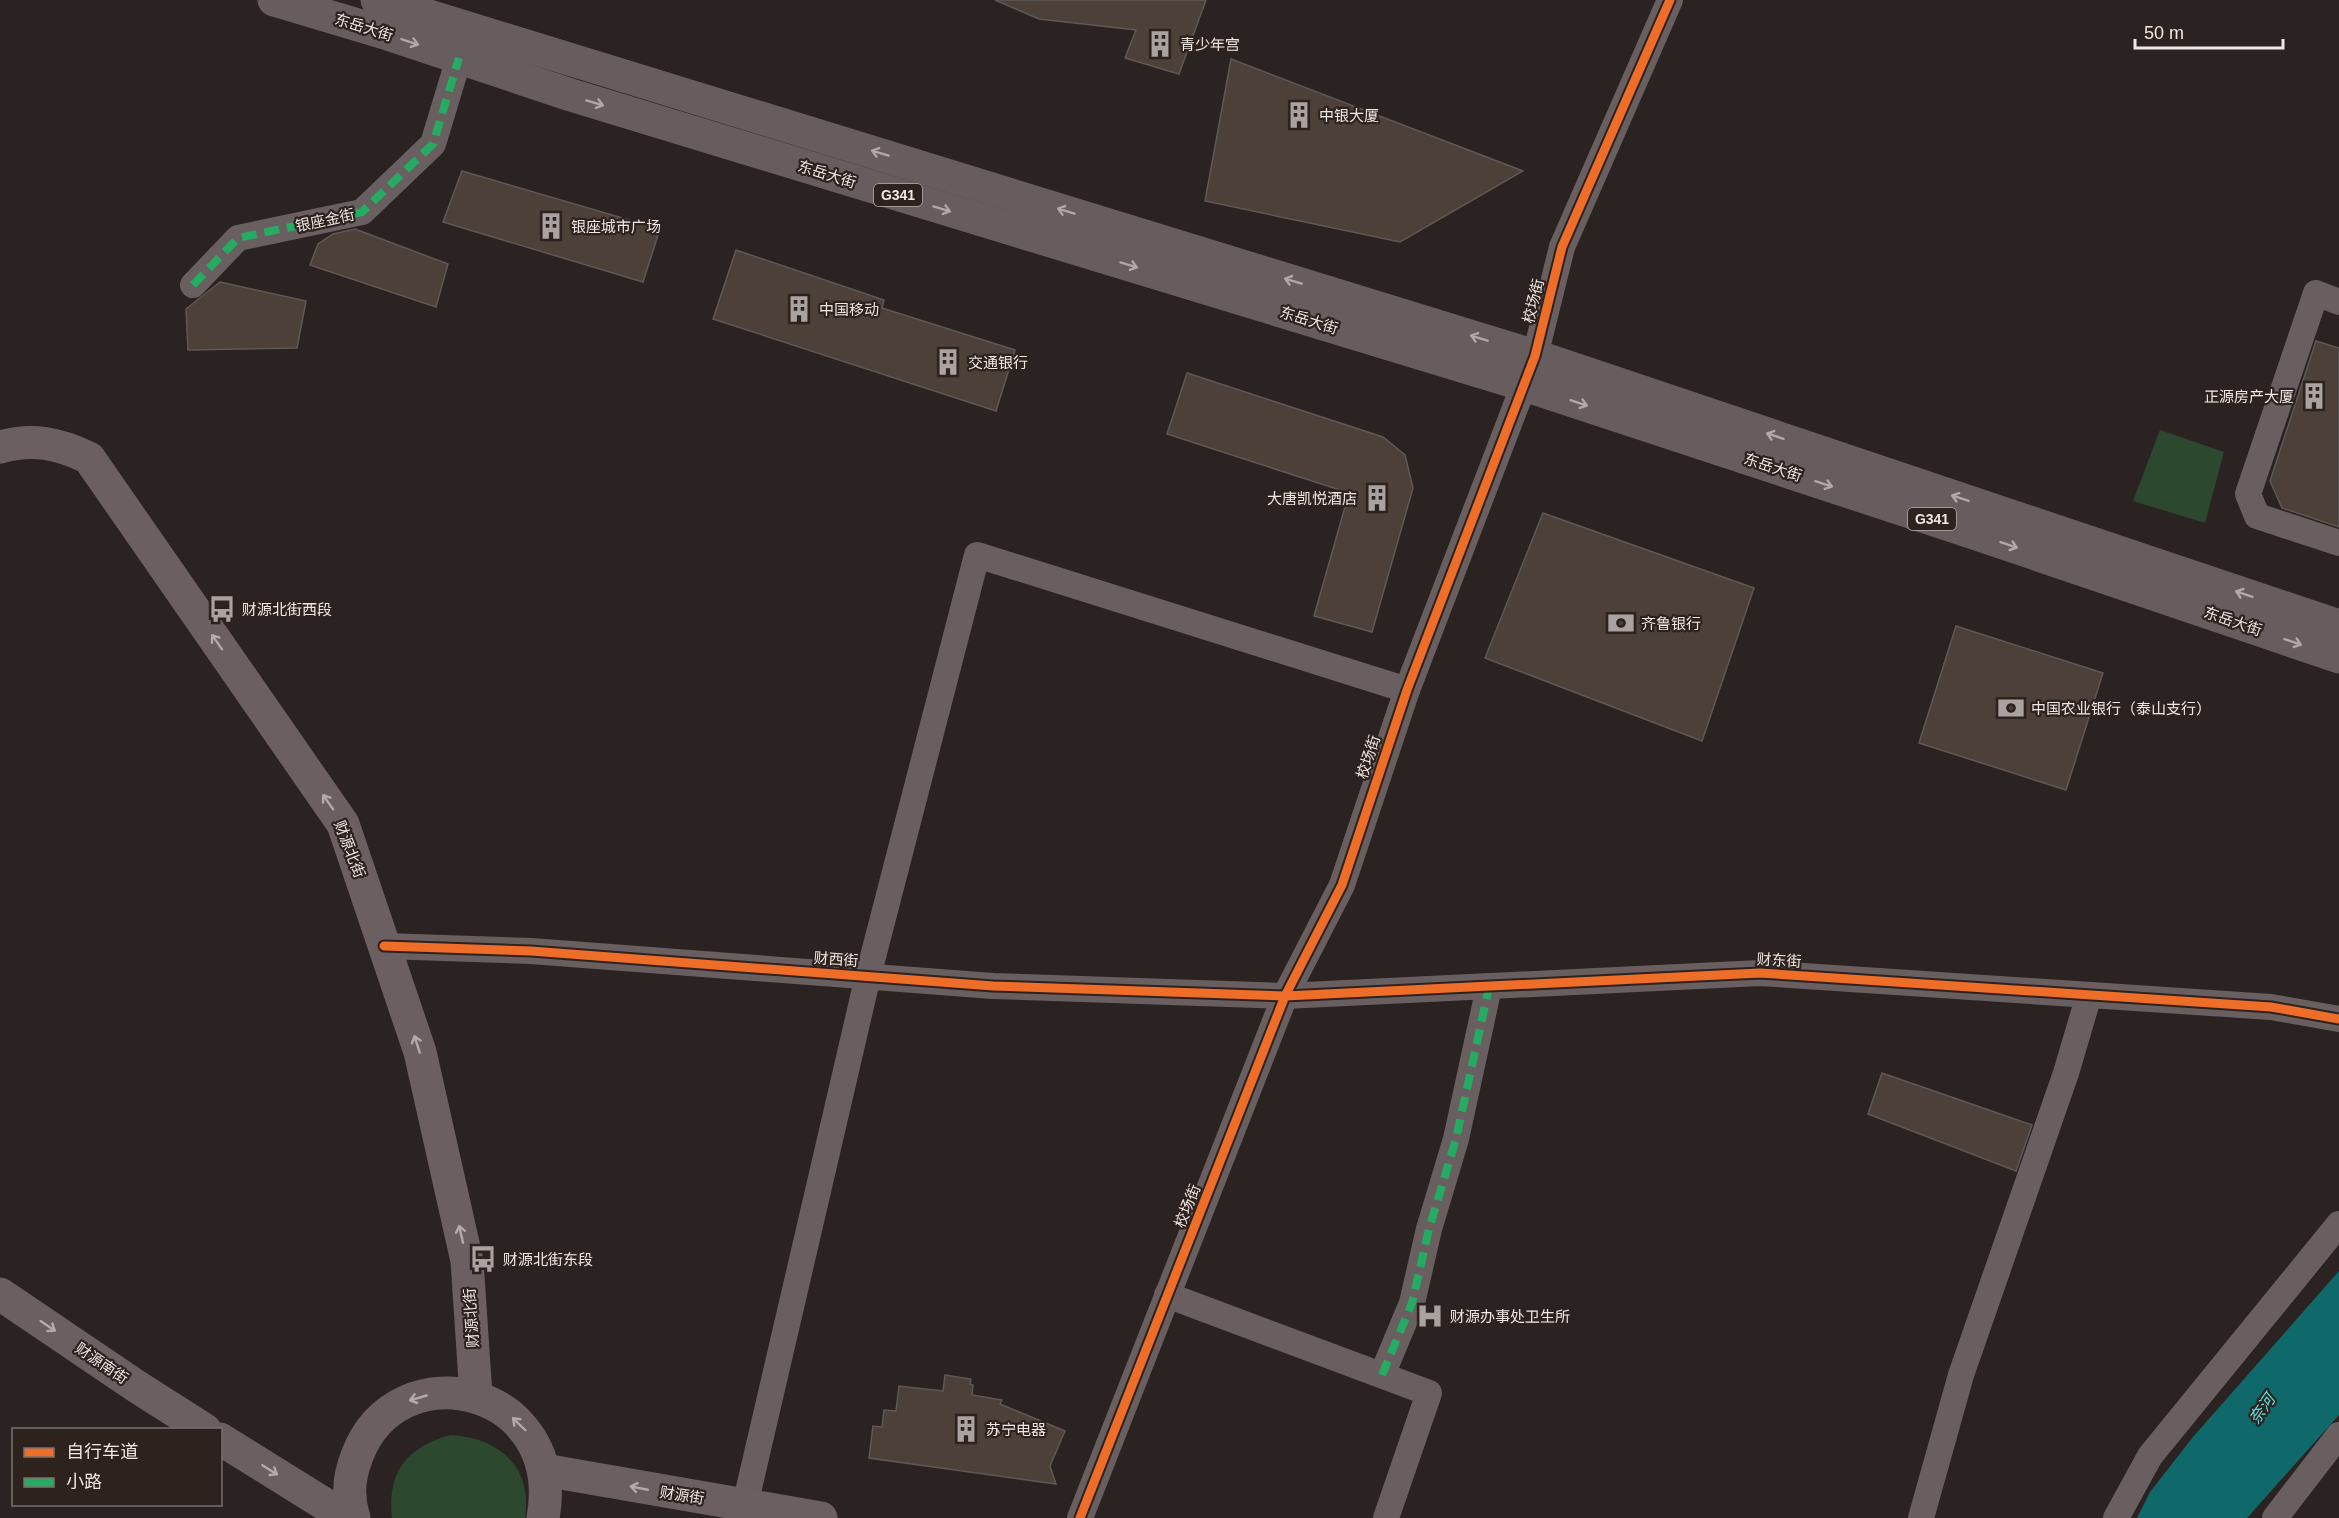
<svg xmlns="http://www.w3.org/2000/svg" width="2339" height="1518" font-family="Arial,'Noto Sans SC',sans-serif">
<style>
.green{fill:#2c4930}
.water{fill:#0f696b}
.building{fill:#4d4039;stroke:#5e5856;stroke-width:1.5}
.lines{fill:none;stroke-linecap:round;stroke-linejoin:round}
.minor{stroke:#695f61;stroke-width:26}
.major{stroke:#6b5f61;stroke-width:33}
.highway{stroke:#675c5e;stroke-width:33}
.quiet{stroke:#26ab63;stroke-width:8;stroke-dasharray:15 8;stroke-linecap:butt}
.cycleway-casing{stroke:#2d221e;stroke-width:13}
.cycleway{stroke:#ee6e29;stroke-width:9}
.oneway{stroke:#b2a8a8}
.oneway2{stroke:#b4aaa9}
.labels{text-anchor:middle;dominant-baseline:central;stroke-width:4.5;stroke-linejoin:round;paint-order:stroke}
.shield{fill:#2d221e;stroke:#b5aca9;stroke-width:1.5}
.shield-label{font-size:14px;font-weight:bold;fill:#efe7e4}
.street-label{font-size:15px;fill:#efe7e4;stroke:#2d221e}
.poi-label{font-size:15px;fill:#efe7e4;stroke:#2d221e;text-anchor:start}
.water-label{font-size:16px;font-style:italic;fill:#61e0e3;stroke:#2d221e}
</style>
<rect width="100%" height="100%" fill="#2a2322"/>
<!-- green -->
<g class="green">
<path d="M2160,430L2224,452L2205,523L2133,501Z"/>
<path d="M450,1435C498,1437 533,1467 525,1518H392C387,1472 406,1448 450,1435Z"/>
</g>
<!-- water -->
<path class="water" d="M2339,1271V1415L2247,1518H2137L2150,1492L2193,1437Z"/>
<!-- building -->
<g class="building">
<path d="M995,0H1206L1179,74L1125,58L1136,30L1039,19Z"/>
<path d="M1231,59L1523,171L1400,242L1205,201Z"/>
<path d="M462,171L660,229L643,282L443,222Z"/>
<path d="M355,229L448,264L436,307L310,265L318,244L333,234Z"/>
<path d="M736,250L884,300L882,308L1015,350L996,411L713,319Z"/>
<path d="M220,282L306,301L297,348L188,350L186,309Z"/>
<path d="M2316,341L2339,348V527L2282,508L2270,481Z"/>
<path d="M1187,373L1383,437L1405,455L1413,488L1372,632L1314,616L1345,507L1340,490L1167,434Z"/>
<path d="M1543,513L1754,588L1702,741L1485,658Z"/>
<path d="M1956,626L2103,673L2066,790L1919,743Z"/>
<path d="M1882,1073L2032,1125L2016,1171L1868,1114Z"/>
<path d="M945,1375L971,1379L970,1384L973,1385L972,1395L1002,1400L1000,1404L1065,1431L1050,1466L1056,1484L869,1458L873,1426L882,1427L884,1410L896,1411L899,1386L943,1391Z"/>
</g>
<g class="lines">
<!-- minor -->
<g class="minor">
<path d="M193,285L238,238L362,212L433,144L459,58"/>
<path d="M2339,302L2316,293L2248,494L2257,516L2339,543"/>
<path d="M384,946L531,951L993,986L1285,996L1760,973L2271,1007L2339,1019"/>
<path d="M1167,1295L1429,1393L1386,1518"/>
<path d="M1382,1375L1412,1303L1429,1229L1456,1139L1489,987"/>
<path d="M745,1505L868,976L977,555L1407,690"/>
<path d="M1080,1518L1285,996L1342,885L1407,690L1535,356L1562,247L1670,0"/>
<path d="M1921,1518L1961,1375L2066,1073L2089,995"/>
<path d="M2116,1518L2150,1456L2339,1224"/>
<path d="M2275,1518L2339,1435"/>
</g>
<!-- major -->
<g class="major">
<path d="M0,447C33,438 58,443 89,458L343,824L420,1052L467,1261L476,1396"/>
<path d="M0,1294L136,1386L205,1430"/>
<path d="M220,1439L347,1518"/>
<path d="M544,1470L821,1518"/>
<path d="M354,1518C347,1497 349,1476 357,1456C398,1347 567,1387 543,1518"/>
</g>
<!-- highway -->
<g class="highway">
<path d="M274,0L388,34L571,95L1524,385L1968,531L2339,657"/>
<path d="M377,0L1535,356L2339,626"/>
</g>
<!-- quiet -->
<g class="quiet">
<path d="M193,285L238,238L362,212L433,144L459,58"/>
<path d="M1382,1375L1412,1303L1429,1229L1456,1139L1489,987"/>
</g>
<defs>
<g id="cycleway">
<path d="M384,946L531,951L993,986L1285,996L1760,973L2271,1007L2339,1019"/>
<path d="M1080,1518L1285,996L1342,885L1407,690L1535,356L1562,247L1670,0"/>
</g>
</defs>
<!-- cycleway casing -->
<use href="#cycleway" class="cycleway-casing"/>
<!-- cycleway -->
<use href="#cycleway" class="cycleway"/>
</g>
<!-- one-way arrows -->
<defs><path id="oneway-shaft" d="M-6 0H5M1.5-3L5.5 0L1.5 3" fill="none" stroke-width="1.6" stroke-linecap="round" stroke-linejoin="round" transform="scale(1.5)"/></defs>
<g class="oneway">
<use href="#oneway-shaft" transform="translate(410 42) rotate(18)"/>
<use href="#oneway-shaft" transform="translate(595 103) rotate(17)"/>
<use href="#oneway-shaft" transform="translate(880 153) rotate(-163)"/>
<use href="#oneway-shaft" transform="translate(942 209) rotate(17)"/>
<use href="#oneway-shaft" transform="translate(1066 211) rotate(-163)"/>
<use href="#oneway-shaft" transform="translate(1129 265) rotate(17)"/>
<use href="#oneway-shaft" transform="translate(1293 281) rotate(-163)"/>
<use href="#oneway-shaft" transform="translate(1479 338) rotate(-163)"/>
<use href="#oneway-shaft" transform="translate(1579 403) rotate(18)"/>
<use href="#oneway-shaft" transform="translate(1775 436) rotate(-162)"/>
<use href="#oneway-shaft" transform="translate(1824 484) rotate(18)"/>
<use href="#oneway-shaft" transform="translate(1960 498) rotate(-162)"/>
<use href="#oneway-shaft" transform="translate(2009 545) rotate(19)"/>
<use href="#oneway-shaft" transform="translate(2244 594) rotate(-161)"/>
<use href="#oneway-shaft" transform="translate(2293 642) rotate(19)"/>
</g>
<g class="oneway2">
<use href="#oneway-shaft" transform="translate(217 642) rotate(-125)"/>
<use href="#oneway-shaft" transform="translate(328 802) rotate(-125)"/>
<use href="#oneway-shaft" transform="translate(417 1044) rotate(-108)"/>
<use href="#oneway-shaft" transform="translate(461 1234) rotate(-103)"/>
<use href="#oneway-shaft" transform="translate(48 1326) rotate(34)"/>
<use href="#oneway-shaft" transform="translate(418 1398) rotate(164)"/>
<use href="#oneway-shaft" transform="translate(519 1424) rotate(-136)"/>
<use href="#oneway-shaft" transform="translate(270 1470) rotate(32)"/>
<use href="#oneway-shaft" transform="translate(639 1488) rotate(-169)"/>
</g>
<!-- icons -->
<defs>
<symbol id="building-bare" viewBox="-9 -9 18 18"><path d="M-4-6H4V6H1V3H-1V6H-4ZM-2.5-4.3h1.7v1.8h-1.7ZM.8-4.3h1.7v1.8H.8ZM-2.5-1h1.7V.8h-1.7ZM.8-1h1.7V.8H.8Z" fill="#aaa2a0" stroke="#2d221e" stroke-width="2.5" paint-order="stroke"/></symbol>
<symbol id="bus-bare" viewBox="-9 -9 18 18"><path d="M-5-6H5V4H4V6H2V4H-2V6H-4V4H-5ZM-3.5-4V0h7V-4ZM-3.5 1.2v1.5H-2V1.2ZM2 1.2v1.5H3.5V1.2Z" fill="#aaa2a0" stroke="#2d221e" stroke-width="2.5" paint-order="stroke"/></symbol>
<symbol id="bank-bare" viewBox="-9 -9 18 18"><path d="M-6-4H6V4H-6ZM0-2.3a2.3 2.3 0 1 0 0 4.6a2.3 2.3 0 1 0 0-4.6Z" fill="#aaa2a0" stroke="#2d221e" stroke-width="2.5" paint-order="stroke"/></symbol>
<symbol id="hospital-bare" viewBox="-9 -9 18 18"><path d="M-5-5h3v3.5h4V-5h3V5h-3V1.5h-4V5h-3Z" fill="#aaa2a0" stroke="#2d221e" stroke-width="2.5" paint-order="stroke"/></symbol>
</defs>
<g fill-rule="evenodd">
<use href="#building-bare" x="1141" y="25" width="38" height="38"/>
<use href="#building-bare" x="1280" y="96" width="38" height="38"/>
<use href="#building-bare" x="532" y="207" width="38" height="38"/>
<use href="#building-bare" x="780" y="290" width="38" height="38"/>
<use href="#building-bare" x="929" y="343" width="38" height="38"/>
<use href="#building-bare" x="2295" y="377" width="38" height="38"/>
<use href="#building-bare" x="1358" y="479" width="38" height="38"/>
<use href="#bus-bare" x="203" y="590" width="38" height="38"/>
<use href="#bank-bare" x="1602" y="604" width="38" height="38"/>
<use href="#bank-bare" x="1992" y="689" width="38" height="38"/>
<use href="#bus-bare" x="464" y="1240" width="38" height="38"/>
<use href="#hospital-bare" x="1411" y="1297" width="38" height="38"/>
<use href="#building-bare" x="947" y="1410" width="38" height="38"/>
</g>
<g class="labels">
<!-- shield labels -->
<g class="shield">
<rect x="874" y="184" width="48" height="22" rx="4.5"/>
<rect x="1908" y="508" width="48" height="22" rx="4.5"/>
</g>
<g class="shield-label">
<text x="898" y="195">G341</text>
<text x="1932" y="519">G341</text>
</g>
<!-- street labels -->
<g class="street-label">
<text transform="translate(364 27) rotate(17)">东岳大街</text>
<text transform="translate(827 174) rotate(17)">东岳大街</text>
<text transform="translate(325 220) rotate(-12)">银座金街</text>
<text transform="translate(1533 301) rotate(-76)">校场街</text>
<text transform="translate(1309 320) rotate(17)">东岳大街</text>
<text transform="translate(1773 467) rotate(18)">东岳大街</text>
<text transform="translate(2233 621) rotate(19)">东岳大街</text>
<text transform="translate(1368 757) rotate(-72)">校场街</text>
<text transform="translate(350 849) rotate(69)">财源北街</text>
<text transform="translate(836 959) rotate(4)">财西街</text>
<text transform="translate(1779 960) rotate(3)">财东街</text>
<text transform="translate(1187 1206) rotate(-68)">校场街</text>
<text transform="translate(471 1318) rotate(-94)">财源北街</text>
<text transform="translate(102 1363) rotate(34)">财源南街</text>
<text transform="translate(682 1495) rotate(9)">财源街</text>
</g>
<!-- poi labels -->
<g class="poi-label">
<text x="1180" y="44">青少年宫</text>
<text x="1319" y="115">中银大厦</text>
<text x="571" y="226">银座城市广场</text>
<text x="819" y="309">中国移动</text>
<text x="968" y="362">交通银行</text>
<text x="2294" y="396" text-anchor="end">正源房产大厦</text>
<text x="1357" y="498" text-anchor="end">大唐凯悦酒店</text>
<text x="242" y="609">财源北街西段</text>
<text x="1641" y="623">齐鲁银行</text>
<text x="2031" y="708">中国农业银行（泰山支行）</text>
<text x="503" y="1259">财源北街东段</text>
<text x="1450" y="1316">财源办事处卫生所</text>
<text x="986" y="1429">苏宁电器</text>
</g>
<!-- water labels -->
<g class="water-label">
<text transform="translate(2262 1409) rotate(-55)">奈河</text>
</g>
</g>
<!-- legend -->
<rect x="12" y="1428" width="210" height="78" fill="#2d221e" stroke="#7b716d" stroke-width="1.5"/>
<rect x="24" y="1448" width="30" height="9" fill="#ee6e29" stroke="#7b716d" stroke-width="1.5"/>
<text x="66" y="1458" font-size="18" fill="#efe7e4">自行车道</text>
<rect x="24" y="1478" width="30" height="9" fill="#26ab63" stroke="#7b716d" stroke-width="1.5"/>
<text x="66" y="1488" font-size="18" fill="#efe7e4">小路</text>
<!-- scale -->
<path d="M2135 39v9h148v-9" fill="none" stroke="#efe7e4" stroke-width="3"/>
<text x="2144" y="39" font-size="18" fill="#efe7e4" stroke="#2d221e" stroke-width="4.5" paint-order="stroke">50 m</text>
</svg>
